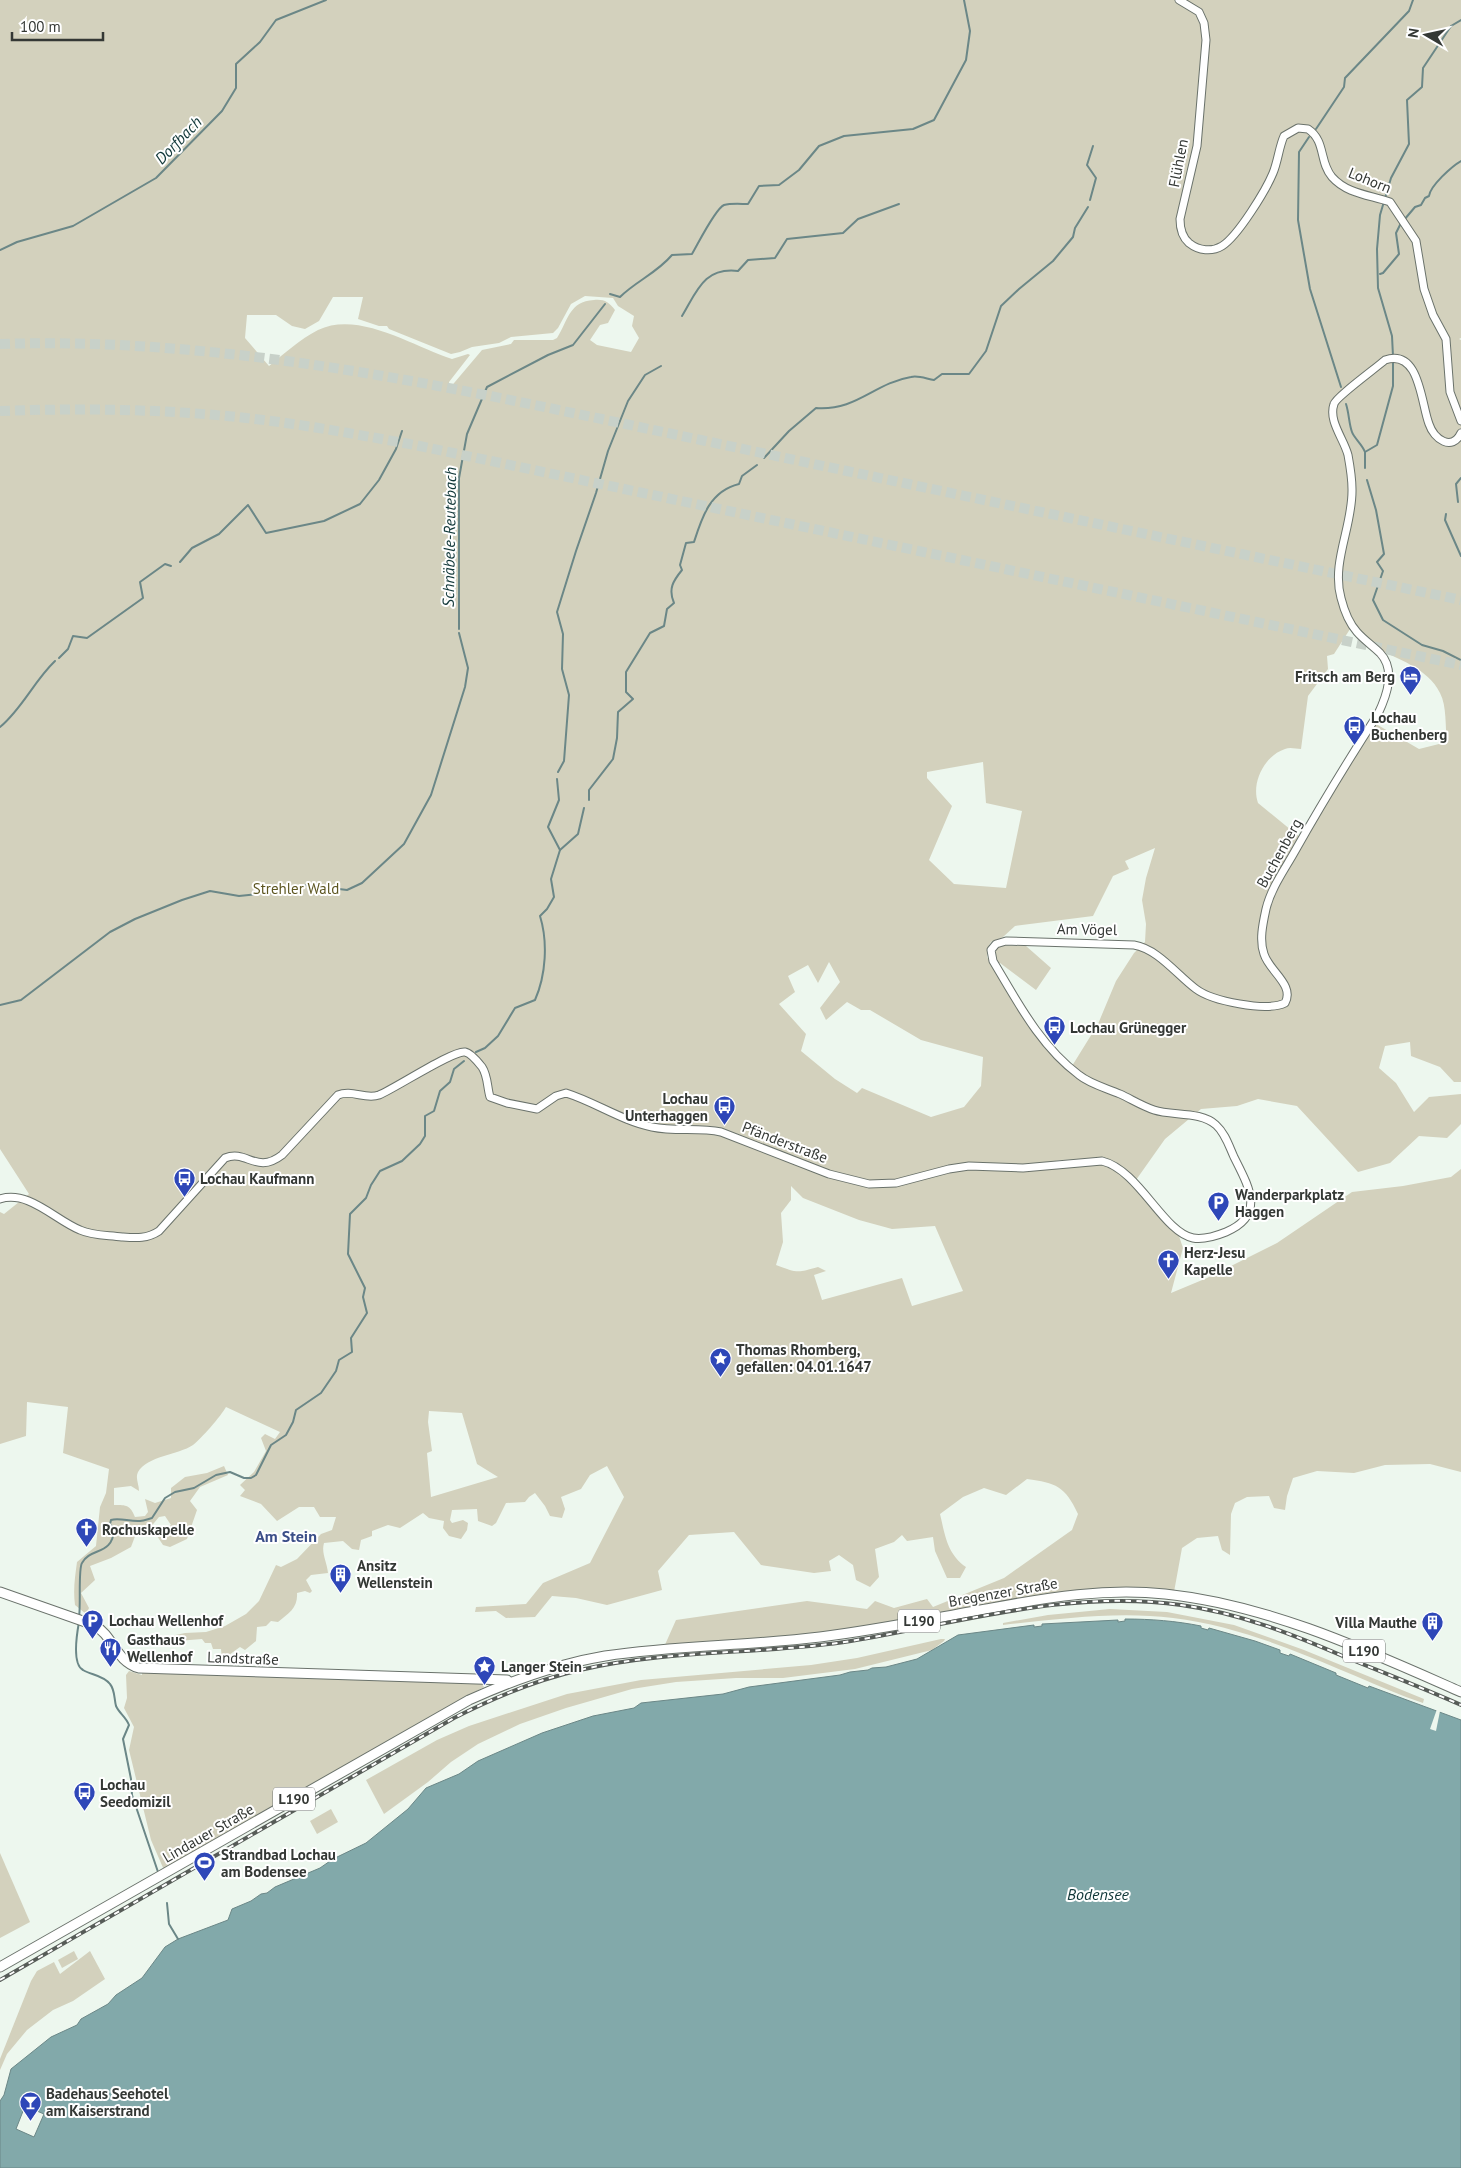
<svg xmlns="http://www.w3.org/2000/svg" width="1461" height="2168" font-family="'PT Sans',sans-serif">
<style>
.green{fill:#d3d1bd;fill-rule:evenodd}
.water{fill:#82a9aa;stroke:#6b8787;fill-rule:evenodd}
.pier{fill:#edf7ee}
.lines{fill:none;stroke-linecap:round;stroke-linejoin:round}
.stream{stroke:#6b8787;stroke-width:2}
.highway-tunnel{stroke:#c8d1c9;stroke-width:10;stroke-dasharray:10 5;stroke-linecap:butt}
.minor-casing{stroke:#6a726b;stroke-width:9}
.major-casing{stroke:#6a726b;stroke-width:11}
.minor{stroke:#fff;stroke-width:7}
.major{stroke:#fff;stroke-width:9}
.rail-casing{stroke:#575c58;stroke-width:4}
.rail{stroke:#fff;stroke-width:2;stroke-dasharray:5.5;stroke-linecap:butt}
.labels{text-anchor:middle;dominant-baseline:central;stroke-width:4;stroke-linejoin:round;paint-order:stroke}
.shield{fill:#fff;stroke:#717472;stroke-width:1}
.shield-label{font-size:14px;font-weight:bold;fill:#343835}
.street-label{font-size:15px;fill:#343835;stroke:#fff}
.poi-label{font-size:15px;font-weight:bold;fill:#343835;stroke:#fff;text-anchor:start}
.park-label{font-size:15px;fill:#5d5621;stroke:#fff}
.water-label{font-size:16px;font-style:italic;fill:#103738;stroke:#fff}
.neighbourhood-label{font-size:16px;font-weight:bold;fill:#3b4e88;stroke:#fff}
</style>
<rect width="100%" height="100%" fill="#edf7ee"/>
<!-- green -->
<g class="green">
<path d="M0,0H1461V338L1459,339L1461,340V1082H1454L1440,1067L1411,1056L1410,1042L1385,1046L1379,1068L1396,1083L1414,1112L1429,1097L1461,1094V1124L1447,1138L1419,1136L1390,1163L1358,1172L1297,1106L1258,1099L1237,1106L1201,1109L1165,1139L1136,1180L1112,1160L1098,1159L1060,1160L1023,1168L969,1166L949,1169L922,1177L924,1179L949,1171L968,1169L1025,1170L1094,1163L1112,1167L1132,1186L1179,1236L1183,1248L1171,1293L1207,1278L1277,1243L1352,1192L1403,1186L1451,1177L1461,1169V1472L1430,1464L1385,1465L1354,1473L1317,1471L1293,1478L1287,1496L1285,1510L1274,1508L1269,1496L1247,1497L1235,1503L1231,1514L1230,1555L1222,1550L1218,1536L1197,1538L1182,1548L1174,1592C1147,1590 1119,1587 1091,1589C1017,1595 944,1614 871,1626C802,1637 733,1641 664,1647L676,1620L807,1601L867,1609L875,1601L894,1608L927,1599L933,1607L1004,1578L1072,1530L1078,1514C1065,1486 1056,1483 1027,1479L1006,1495L984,1488L963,1497L940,1514C945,1535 947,1554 966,1567L960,1578H947L935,1551L933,1537L907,1541L902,1535L894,1542L875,1549L879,1577L870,1587L856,1580L853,1565L839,1555L829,1561L831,1571L814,1573L761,1565L734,1532L689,1535L658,1571L662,1590L607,1605L576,1598L552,1596L535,1617L506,1618L496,1611L475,1612L476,1607L526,1604L543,1583L590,1563L624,1497L607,1466L590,1475L581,1489L561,1497L565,1509L562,1518L550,1516L545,1506L535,1493L529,1497L525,1502L506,1503L496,1523L492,1526L478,1521L477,1509L452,1510L450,1520L452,1523L463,1520L468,1523L467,1530L461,1539L449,1536L443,1528L444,1521L429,1518L423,1513L400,1528L388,1525L372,1531V1536L361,1540L359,1550L352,1549L343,1541L324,1543C321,1553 327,1562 328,1573L311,1575L306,1580L312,1591L310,1593L305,1591L297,1593C298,1608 289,1613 278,1622L271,1621L266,1626L257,1627L256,1641L245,1650L240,1647L222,1660L221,1649H213L211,1643H205L202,1639L165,1642L166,1637L185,1633L206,1632L225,1626L246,1614L259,1601L276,1565L281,1567L297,1559L321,1534L332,1530L336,1517H320L314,1507H299L277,1521L261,1504L240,1496L245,1490L240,1485L254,1472L266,1451L261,1438L265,1434L275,1439L280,1432L226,1407C221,1416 201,1439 193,1445C178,1455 147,1456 138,1472C135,1478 139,1484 139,1491L131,1486L114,1488V1505C127,1505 130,1505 135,1517L145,1516L148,1512L145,1499L155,1503L171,1498V1488L185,1477L207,1473L224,1466L228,1475L200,1487L190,1501L197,1510L187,1539L170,1547L163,1545L157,1536L171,1525L165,1516L159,1517L149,1529L137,1531L131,1547L111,1558L90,1566L95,1580L81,1593L89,1608L86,1614L75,1605C73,1590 75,1577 77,1562L96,1546L100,1507L106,1493L109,1469L63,1453L68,1407L27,1402L26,1436L0,1444V1212L4,1214L29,1194L0,1149ZM585,296L613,298L618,306L634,316L632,326L639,338L631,352L597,345L590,340L600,325L608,323L615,310C609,302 604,299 594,300C569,301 568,321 557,338L553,340H514L511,344L482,350L449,389V382L470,355L468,354L452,359C414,347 359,310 318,330C300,339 284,354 269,366L245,338L247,315H276L292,326L305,329L319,321L333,297H363L358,319L379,326H387L389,329L451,354L460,352L472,347L499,343L511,337L553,333L558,328L571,304ZM1352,626C1359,633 1366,643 1374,647C1397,659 1428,668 1440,693C1447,706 1445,727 1447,742L1419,749L1376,724L1302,839L1258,803C1251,783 1264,756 1285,749C1290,747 1296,749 1301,749L1308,696L1328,669L1327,656L1334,654ZM983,762L986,803L1022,811L1006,888L954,884L929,860L952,806L927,778V772ZM1155,848L1146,878L1142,900L1146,924L1145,942L1134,953L1116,981L1098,1024L1072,1066L1053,1055L1032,1030L987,957L988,947L991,942L1003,937L1015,926L1093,916L1113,876L1129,869L1125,861ZM829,962L840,982L820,1008L826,1020L847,1002L861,1010H870L921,1040L983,1057L981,1086L964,1107L931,1117L862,1088L857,1093L835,1079L801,1051L806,1034L779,1004L795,992L788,976L808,965L818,983ZM791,1186L803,1198L859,1220L892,1229L935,1226L963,1291L912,1306L902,1278L822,1300L814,1275L826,1271L818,1267C797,1273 797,1273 776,1265L783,1242L781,1213L791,1200ZM429,1411L462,1413L477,1464L498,1477L431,1497L427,1453L432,1451L428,1422Z"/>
<path d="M1000,945L1026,946L1051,968L1036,990L1000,963L997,964L994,953Z"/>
<path d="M1110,1609L1167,1612L1234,1625L1304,1650L1424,1699L1423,1703L1406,1697C1331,1667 1255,1628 1173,1618C1117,1611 1059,1619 1003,1625V1623L1048,1615Z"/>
<path d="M941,1639H945L944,1641L932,1650L855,1669L783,1678H736L676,1682L632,1689L566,1708L520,1724L478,1744L451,1762L428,1782L384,1814L366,1780L437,1740L469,1726L567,1694L641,1680L811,1665L857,1658Z"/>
<path d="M129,1671L142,1675V1672L481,1683L484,1687L164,1870L151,1840L129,1750L134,1727L124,1708L127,1698L126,1675Z"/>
<path d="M331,1809L338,1822L317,1834L310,1821Z"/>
<path d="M0,1853L30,1922L0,1938Z"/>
<path d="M74,1951L78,1959L62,1968L58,1960Z"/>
<path d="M90,1951L105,1979L73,2001L53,2010L27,2030L7,2054L0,2070V2059L31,1981L37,1971L54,1962L60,1974Z"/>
</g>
<!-- water -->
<path class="water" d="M1125,1619C1151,1619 1176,1621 1201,1626V1628L1208,1630L1209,1628L1255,1641L1280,1650V1653L1289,1656L1290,1654L1336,1673V1675L1368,1688L1369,1686L1461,1720V2168H0V2101L4,2095L11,2069L51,2037L77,2025L81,2019L108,2004L116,1995L142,1978L165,1947L178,1939L228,1920L232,1909L251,1901L261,1894L267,1893L275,1887L320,1868L333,1859L366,1843L408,1809L426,1788L459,1774L478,1761L542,1733L593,1716L634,1708L641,1703L723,1694L749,1687L840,1675L850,1672L868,1670L872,1668L886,1667L917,1659L958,1635L1034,1625V1627L1042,1626V1624L1118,1620V1622L1125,1621ZM25,2106L44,2114L34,2137L16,2129Z"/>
<!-- pier -->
<path class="pier" d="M1437,1709L1440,1711L1436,1731L1430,1729Z"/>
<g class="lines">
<!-- stream -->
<g class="stream">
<path d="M1316,129L1344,87L1345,78L1409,11L1413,0"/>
<path d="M1309,137L1299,152L1298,220L1310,289L1341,387"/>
<path d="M1090,200L1096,178L1087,165L1093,146"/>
<path d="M1404,220L1415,207L1421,205L1425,198L1429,196C1430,186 1452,166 1461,161"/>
<path d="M0,250L17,242L73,226L156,178L222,111L236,88V64L260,42L276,20L326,0"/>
<path d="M1380,274L1383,273L1399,254L1396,233L1401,223"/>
<path d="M610,294L620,297C636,281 657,273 672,255L692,254C698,244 715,209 724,205C731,203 741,204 748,204L759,186L779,185L799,170L819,146L844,136L913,129L934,120L966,60L970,31L964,0"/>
<path d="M682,316C697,291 704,267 738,271L748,260L775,258L787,239L843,233L858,219L899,204"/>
<path d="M1393,356L1392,336L1378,288L1377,249L1380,215L1391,178L1409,144L1407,100L1422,87L1423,68L1451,26L1461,20"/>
<path d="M1346,404C1349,413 1349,424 1352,432C1354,438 1362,444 1365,452"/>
<path d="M764,458L789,431L816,408C857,411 874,383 911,377C918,375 927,379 934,380L942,374H969L986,351L1001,306L1019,289L1053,261L1073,237L1075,228L1088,207"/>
<path d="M1365,468V452L1377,445L1393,386V361"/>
<path d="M1367,480L1376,510L1384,554L1377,562L1383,571L1373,600L1383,620L1422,645L1443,651L1461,660"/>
<path d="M1458,502L1456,484L1461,478"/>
<path d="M1446,514L1445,520L1461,556"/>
<path d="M180,562L192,548L219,534L248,505L266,533L324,521L360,504L379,480L396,449L402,431"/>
<path d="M459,629V478L467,434L487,387L548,355L573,345L605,304"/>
<path d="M59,658L68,649L73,636L87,638L143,598L140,582L165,564L171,566"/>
<path d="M0,727C22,709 34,681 55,661"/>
<path d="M558,772L564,761L569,695L562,669L563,634L557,612L576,551L596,493L608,451L628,401L645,375L661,366"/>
<path d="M557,779L559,800L548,827L560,850"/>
<path d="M589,800V790L613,759L617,738L618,712L633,699L626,692V672L650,633L664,626L667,609L674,603C668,589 673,581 682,570L680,565L686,543L694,542C702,517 710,491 739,484L742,476L757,465"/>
<path d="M0,1005L21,1000L110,932L135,919L182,900L210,891L239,896L278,892L307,885L347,890L362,883L404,844L431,795L465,687L468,668L459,633"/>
<path d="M476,1052L485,1048L498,1036L515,1008L535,1000C546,975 548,942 540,916L547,909L554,897L551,879L560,850L578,834L584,808"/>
<path d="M79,1617C81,1606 78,1569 82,1563C90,1547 113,1556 114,1529L110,1524L111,1520C119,1517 130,1522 140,1521C144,1521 148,1519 152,1518L165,1498L175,1492L194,1488L216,1475L230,1472L244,1478H251L256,1475L271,1445L286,1435L293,1422L296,1410L321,1393L336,1371L339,1360L352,1352L351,1338L367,1313L363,1297L365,1288L348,1254L350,1214L366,1198L371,1185L380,1171L402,1161L420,1144L425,1136V1116L434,1111L440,1091L450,1082L454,1069L464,1061"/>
<path d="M79,1622C77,1633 72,1664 83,1670C91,1675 103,1675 110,1684C115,1690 114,1698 116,1706C119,1713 126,1717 129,1725L123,1739L131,1779L132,1795L158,1872"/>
<path d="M167,1903L169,1924L178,1939"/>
</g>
<!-- highway-tunnel -->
<g class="highway-tunnel">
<path d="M0,344C237,336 471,392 701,440C954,494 1208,547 1461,600"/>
<path d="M0,411C82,408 165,409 246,418C303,424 359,435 415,445L1461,665"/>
</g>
<defs>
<g id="minor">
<path d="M1179,0L1199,12L1204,23L1206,40L1197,146L1180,219C1180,228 1182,237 1189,243C1199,251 1212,252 1222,246C1238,236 1266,190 1273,173C1278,161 1279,147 1284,136L1298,128L1308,129C1326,141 1319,162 1332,177C1347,194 1370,195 1390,202L1416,241L1424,289L1433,315L1446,339L1450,392L1461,421"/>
<path d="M0,1199C29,1190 55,1220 80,1230C93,1236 108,1235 122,1237C136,1238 147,1239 159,1231L225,1158C247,1149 256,1175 282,1155L338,1095C352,1089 365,1100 379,1095C396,1088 453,1050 465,1052C471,1053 478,1062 482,1067C488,1076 487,1087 490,1097L507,1103L537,1109L556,1096L566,1093C595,1102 622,1121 652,1127C675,1132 699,1127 721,1132L829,1174L869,1184L896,1183L949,1169L969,1166L1023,1168L1102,1161C1139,1170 1163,1232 1193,1238C1204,1240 1216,1236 1226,1232C1266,1215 1249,1187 1234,1157C1229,1146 1225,1133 1216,1125C1201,1111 1172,1116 1154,1110C1142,1106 1131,1099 1120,1094C1106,1088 1090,1084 1079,1075C1040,1046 1017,1001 993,961L991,950L996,944L1006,941L1134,945C1158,949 1177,975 1196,989C1212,1001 1266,1012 1285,1003C1295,985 1269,971 1264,954C1259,940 1263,923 1266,909C1271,888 1285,869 1295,851C1321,805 1349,759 1378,714C1387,695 1396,670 1380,653C1373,646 1364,640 1357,632C1349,623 1344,610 1341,598C1331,562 1353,526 1352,489C1352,478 1350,466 1348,455C1344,439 1328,421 1334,404C1336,397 1376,368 1385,360C1420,348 1421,404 1429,424C1434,439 1452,452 1461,433"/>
</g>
<g id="major">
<path d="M0,1592L94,1625C114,1636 115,1661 139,1668L507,1680L509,1682"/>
<path d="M0,1967L469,1700C513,1680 557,1664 605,1656C676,1645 748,1646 820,1637C877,1630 935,1618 992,1608C1049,1597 1106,1588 1165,1594C1269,1605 1366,1650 1461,1692"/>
</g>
</defs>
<!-- minor casing -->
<use href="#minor" class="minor-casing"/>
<!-- major casing -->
<use href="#major" class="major-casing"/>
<!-- minor -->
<use href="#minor" class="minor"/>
<!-- major -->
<use href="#major" class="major"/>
<defs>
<path id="rail" d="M0,1980L454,1718C495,1697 536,1680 580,1670C669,1649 761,1655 851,1641C959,1623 1070,1589 1181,1605C1239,1613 1292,1634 1345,1657C1384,1673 1423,1688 1461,1705"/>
</defs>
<!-- rail casing -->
<use href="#rail" class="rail-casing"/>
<!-- rail -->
<use href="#rail" class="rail"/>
</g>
<!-- icons -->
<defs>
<symbol id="hotel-pin" viewBox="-11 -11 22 30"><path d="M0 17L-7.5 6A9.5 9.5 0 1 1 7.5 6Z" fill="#2e47b8" stroke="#fff"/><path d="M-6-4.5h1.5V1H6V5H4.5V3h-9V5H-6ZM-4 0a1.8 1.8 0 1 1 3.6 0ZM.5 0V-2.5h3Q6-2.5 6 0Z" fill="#fff"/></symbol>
<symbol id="bus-pin" viewBox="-11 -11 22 30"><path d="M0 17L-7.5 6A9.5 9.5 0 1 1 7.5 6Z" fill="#2e47b8" stroke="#fff"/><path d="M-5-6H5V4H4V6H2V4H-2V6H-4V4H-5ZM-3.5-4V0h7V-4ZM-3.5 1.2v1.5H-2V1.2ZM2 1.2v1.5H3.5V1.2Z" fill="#fff"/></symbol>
<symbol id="parking-pin" viewBox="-11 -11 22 30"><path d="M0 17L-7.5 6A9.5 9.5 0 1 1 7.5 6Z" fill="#2e47b8" stroke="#fff"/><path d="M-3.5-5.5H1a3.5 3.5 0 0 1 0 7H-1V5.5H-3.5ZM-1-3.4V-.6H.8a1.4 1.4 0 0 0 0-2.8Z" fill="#fff"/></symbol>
<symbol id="church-pin" viewBox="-11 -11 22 30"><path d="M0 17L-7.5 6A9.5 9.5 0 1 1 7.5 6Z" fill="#2e47b8" stroke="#fff"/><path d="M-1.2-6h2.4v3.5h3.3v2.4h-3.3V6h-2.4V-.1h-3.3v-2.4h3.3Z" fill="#fff"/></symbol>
<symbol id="sight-pin" viewBox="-11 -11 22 30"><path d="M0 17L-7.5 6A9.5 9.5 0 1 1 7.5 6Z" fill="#2e47b8" stroke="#fff"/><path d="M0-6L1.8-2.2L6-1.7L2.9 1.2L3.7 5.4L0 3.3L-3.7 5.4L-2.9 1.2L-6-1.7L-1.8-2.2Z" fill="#fff"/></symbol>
<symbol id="building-pin" viewBox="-11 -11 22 30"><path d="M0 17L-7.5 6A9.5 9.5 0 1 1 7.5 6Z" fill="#2e47b8" stroke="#fff"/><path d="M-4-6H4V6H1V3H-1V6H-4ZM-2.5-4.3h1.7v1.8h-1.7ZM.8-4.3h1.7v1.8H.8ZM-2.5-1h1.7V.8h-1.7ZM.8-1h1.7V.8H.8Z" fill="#fff"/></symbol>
<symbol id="restaurant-pin" viewBox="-11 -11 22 30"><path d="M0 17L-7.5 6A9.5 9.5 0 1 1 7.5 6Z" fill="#2e47b8" stroke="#fff"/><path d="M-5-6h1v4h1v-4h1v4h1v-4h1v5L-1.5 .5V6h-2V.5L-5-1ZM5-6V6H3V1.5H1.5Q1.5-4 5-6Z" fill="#fff"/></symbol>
<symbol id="stadium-pin" viewBox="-11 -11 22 30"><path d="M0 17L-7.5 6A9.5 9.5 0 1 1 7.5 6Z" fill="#2e47b8" stroke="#fff"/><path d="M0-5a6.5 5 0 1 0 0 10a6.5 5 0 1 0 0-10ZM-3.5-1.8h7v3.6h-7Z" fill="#fff"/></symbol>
<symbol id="bar-pin" viewBox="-11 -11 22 30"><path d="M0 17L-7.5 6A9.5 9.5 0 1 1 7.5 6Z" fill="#2e47b8" stroke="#fff"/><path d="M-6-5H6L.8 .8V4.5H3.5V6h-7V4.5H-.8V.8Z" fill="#fff"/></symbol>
</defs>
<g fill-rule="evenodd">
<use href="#hotel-pin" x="1398" y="664" width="25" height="34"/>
<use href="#bus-pin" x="1342" y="714" width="25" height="34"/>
<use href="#bus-pin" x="1042" y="1014" width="25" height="34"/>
<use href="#bus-pin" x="712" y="1094" width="25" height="34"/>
<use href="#bus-pin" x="172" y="1166" width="25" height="34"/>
<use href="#parking-pin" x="1206" y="1190" width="25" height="34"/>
<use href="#church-pin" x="1156" y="1248" width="25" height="34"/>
<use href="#sight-pin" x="708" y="1346" width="25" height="34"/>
<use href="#church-pin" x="74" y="1516" width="25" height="34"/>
<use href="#building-pin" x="328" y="1562" width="25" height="34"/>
<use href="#parking-pin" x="80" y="1608" width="25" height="34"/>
<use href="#building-pin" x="1420" y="1610" width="25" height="34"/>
<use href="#restaurant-pin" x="98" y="1636" width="25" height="34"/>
<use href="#sight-pin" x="472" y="1654" width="25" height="34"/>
<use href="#bus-pin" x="72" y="1780" width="25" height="34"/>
<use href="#stadium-pin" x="192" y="1850" width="25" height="34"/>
<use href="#bar-pin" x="18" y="2090" width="25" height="34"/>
</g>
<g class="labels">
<!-- shield labels -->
<g class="shield">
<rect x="898" y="1609.5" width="42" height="23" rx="4"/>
<rect x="1343" y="1639.5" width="42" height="23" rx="4"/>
<rect x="273" y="1787.5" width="42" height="23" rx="4"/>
</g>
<g class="shield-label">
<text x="919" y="1621">L190</text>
<text x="1364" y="1651">L190</text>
<text x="294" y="1799">L190</text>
</g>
<!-- street labels -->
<g class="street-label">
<text transform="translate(1178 163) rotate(-79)">Flühlen</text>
<text transform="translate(1370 180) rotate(22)">Lohorn</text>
<text transform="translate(1279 853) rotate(-61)">Buchenberg</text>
<text transform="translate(1087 929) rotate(1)">Am Vögel</text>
<text transform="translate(785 1142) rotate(21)">Pfänderstraße</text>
<text transform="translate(1003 1592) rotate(-10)">Bregenzer Straße</text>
<text transform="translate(243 1658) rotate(2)">Landstraße</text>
<text transform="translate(208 1833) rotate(-30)">Lindauer Straße</text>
</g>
<!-- poi labels -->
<g class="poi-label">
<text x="1395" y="676" text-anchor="end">Fritsch am Berg</text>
<text x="1371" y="717">Lochau<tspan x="1371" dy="17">Buchenberg</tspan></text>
<text x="1070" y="1027">Lochau Grünegger</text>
<text x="708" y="1098" text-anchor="end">Lochau<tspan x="708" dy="17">Unterhaggen</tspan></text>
<text x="200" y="1178">Lochau Kaufmann</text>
<text x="1235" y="1194">Wanderparkplatz<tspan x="1235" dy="17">Haggen</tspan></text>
<text x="1184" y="1252">Herz-Jesu<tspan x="1184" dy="17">Kapelle</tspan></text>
<text x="736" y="1349">Thomas Rhomberg,<tspan x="736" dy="17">gefallen: 04.01.1647</tspan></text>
<text x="102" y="1529">Rochuskapelle</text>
<text x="357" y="1565">Ansitz<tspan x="357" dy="17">Wellenstein</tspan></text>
<text x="109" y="1620">Lochau Wellenhof</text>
<text x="1417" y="1622" text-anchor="end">Villa Mauthe</text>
<text x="127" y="1639">Gasthaus<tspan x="127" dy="17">Wellenhof</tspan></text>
<text x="501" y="1666">Langer Stein</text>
<text x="100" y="1784">Lochau<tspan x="100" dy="17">Seedomizil</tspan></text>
<text x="221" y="1854">Strandbad Lochau<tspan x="221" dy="17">am Bodensee</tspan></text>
<text x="46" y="2093">Badehaus Seehotel<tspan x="46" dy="17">am Kaiserstrand</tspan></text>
</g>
<!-- park labels -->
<g class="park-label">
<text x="296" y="888">Strehler Wald</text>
</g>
<!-- water labels -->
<g class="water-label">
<text transform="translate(178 140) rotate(-46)">Dorfbach</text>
<text transform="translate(449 537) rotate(-89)">Schnäbele-Reutebach</text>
<text x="1098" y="1894">Bodensee</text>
</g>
<!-- neighbourhood labels -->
<g class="neighbourhood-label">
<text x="286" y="1536">Am Stein</text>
</g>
</g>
<!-- north arrow -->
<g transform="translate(1426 35) rotate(279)" stroke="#ffffff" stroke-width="4" paint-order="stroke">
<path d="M0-4L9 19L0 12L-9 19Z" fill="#343835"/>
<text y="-8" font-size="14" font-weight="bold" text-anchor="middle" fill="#343835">N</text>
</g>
<!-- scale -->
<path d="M12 32v8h91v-8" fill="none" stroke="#343835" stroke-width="2.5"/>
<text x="20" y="32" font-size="15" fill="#343835" stroke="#ffffff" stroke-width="4" paint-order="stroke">100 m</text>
</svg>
